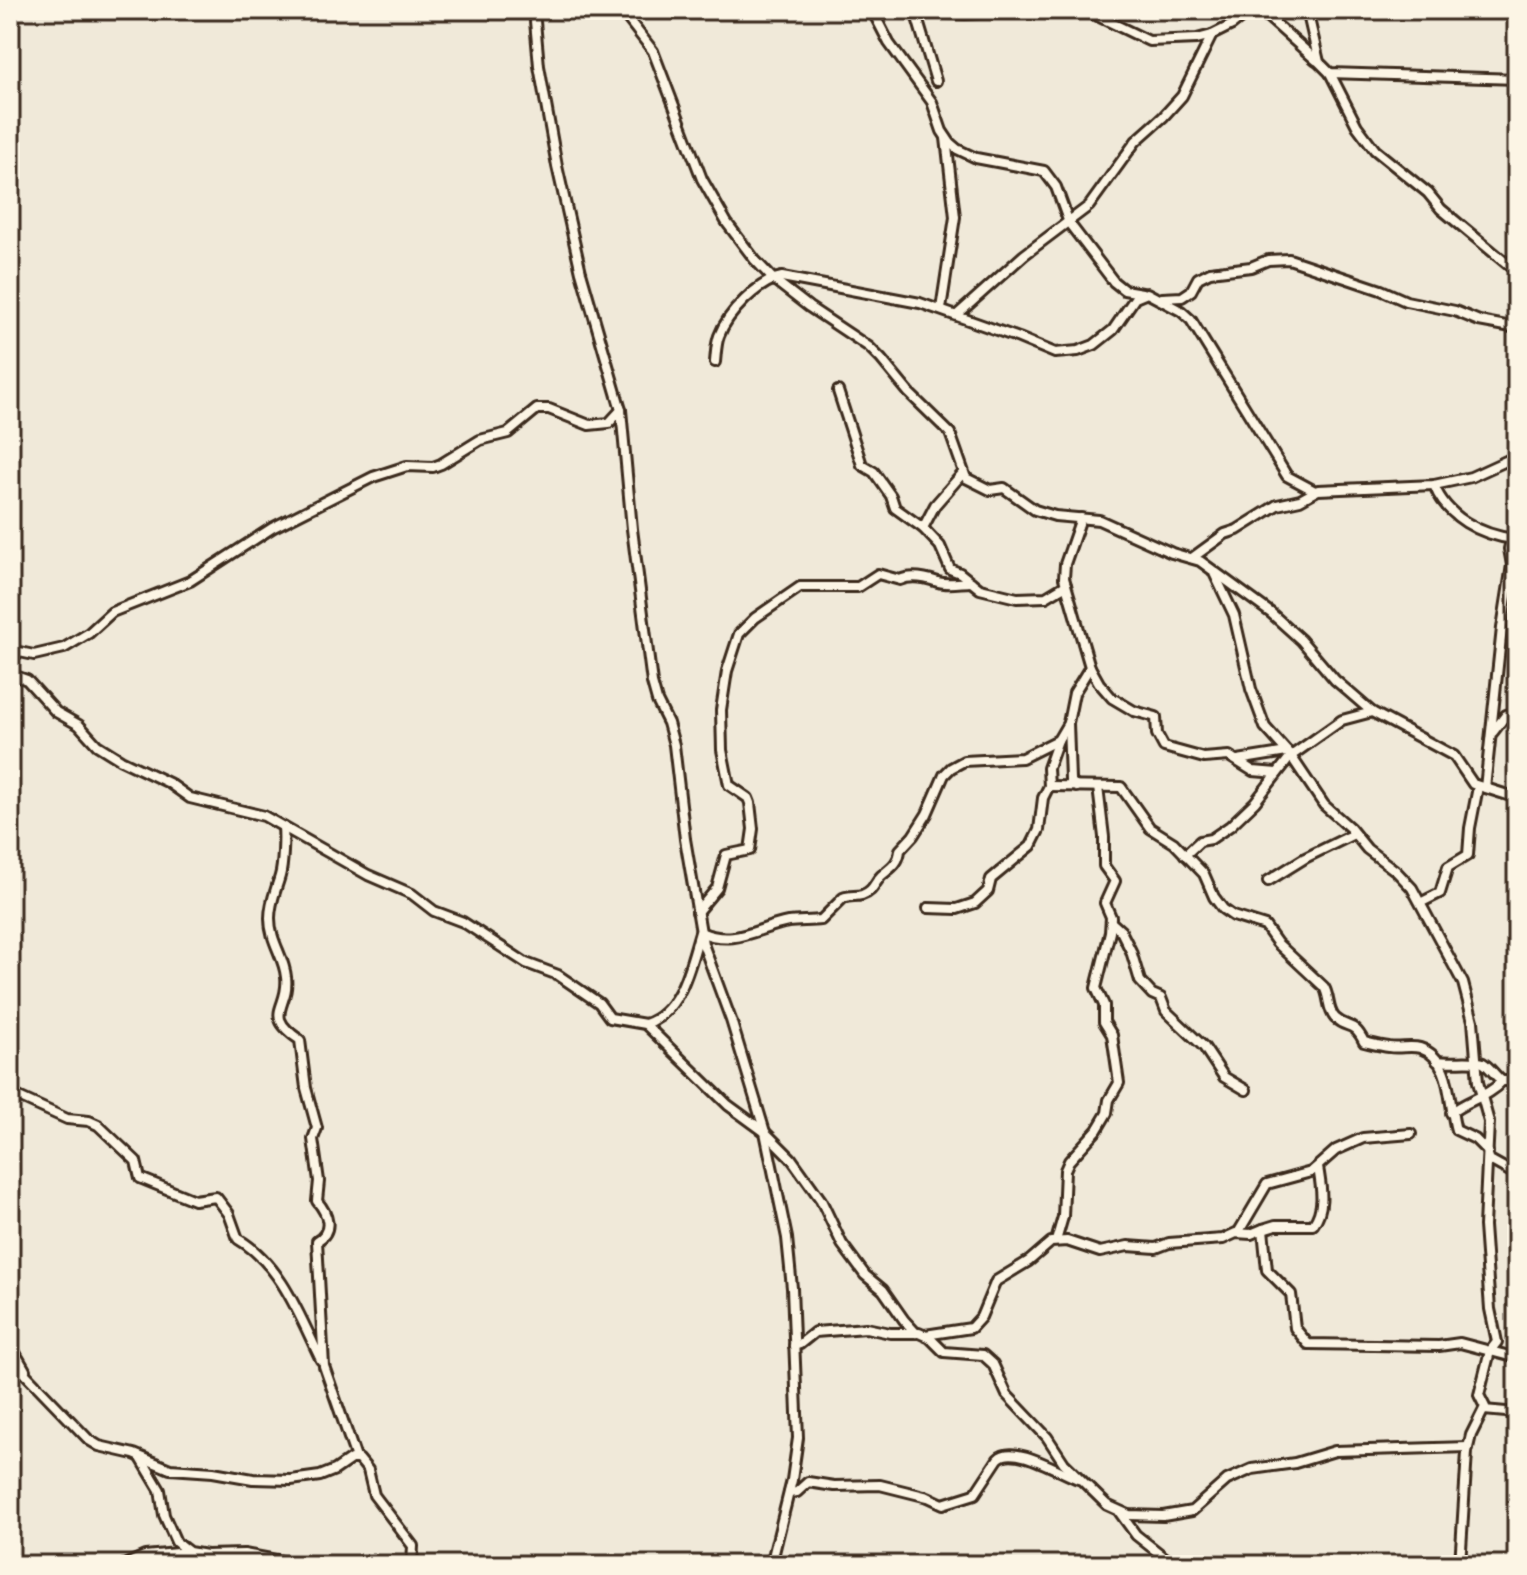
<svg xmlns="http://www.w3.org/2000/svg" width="1527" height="1575" font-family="'Indie Flower',sans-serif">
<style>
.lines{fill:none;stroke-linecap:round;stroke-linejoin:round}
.minor-casing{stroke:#3b2a1e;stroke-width:14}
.minor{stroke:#fcf5e5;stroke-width:8}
</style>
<rect width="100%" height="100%" fill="#f0e9d9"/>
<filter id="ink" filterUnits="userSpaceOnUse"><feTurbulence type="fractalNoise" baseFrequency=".0125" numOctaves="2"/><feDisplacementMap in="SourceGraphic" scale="16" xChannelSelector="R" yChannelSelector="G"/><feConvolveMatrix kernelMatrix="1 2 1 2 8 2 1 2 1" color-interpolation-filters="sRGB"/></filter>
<g filter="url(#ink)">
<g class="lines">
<defs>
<g id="minor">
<path d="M534,10L539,66L557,166L581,272L621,410L632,529L652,683L657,701L668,723L674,745L685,839L703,944L731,1020L765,1132L787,1238L792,1288L798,1438L792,1480L771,1565"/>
<path d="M621,10L653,51L702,179L727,223L755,260L773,279L809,307L869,347L881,359L909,393L950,433L966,478L990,490L1004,488L1035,510L1055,516L1099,520L1172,553L1200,561L1271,613L1301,640L1335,680L1372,712L1454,756L1473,784L1517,798"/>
<path d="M872,10L889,43L932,102L942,131L950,143L957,149L976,158L1044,171L1056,187L1069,223L1114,282L1124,290L1142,293"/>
<path d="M888,10L965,14L1023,10"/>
<path d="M1085,10L1149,41L1197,39L1212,35"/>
<path d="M1260,10L1316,60"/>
<path d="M1307,10L1319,62L1330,73L1517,79"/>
<path d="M915,11L936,81"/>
<path d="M1330,73L1357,126L1375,150L1428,193L1441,209L1517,272"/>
<path d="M1162,298L1182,297L1191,291L1198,278L1210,272L1251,267L1268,260L1289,259L1381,290L1406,301L1455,311L1479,321L1517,328"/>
<path d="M941,309L955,217L946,138"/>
<path d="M957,315L1024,255L1089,206L1136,141L1163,117L1182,96L1212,35L1232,25L1251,10"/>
<path d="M715,362C716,353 716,344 719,336C727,314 758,281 782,277L920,303L1019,338L1055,353L1078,351L1094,345L1113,330L1135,298L1147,293L1181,311L1191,320L1287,476L1315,491"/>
<path d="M838,391L862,465L874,472L891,496L895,508L923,528"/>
<path d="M963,473L935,505L923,528L940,546L950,569L960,573L980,589L1017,598L1046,597L1066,585"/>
<path d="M1434,485C1446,517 1481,535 1514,539"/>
<path d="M1081,518L1065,564L1064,578L1090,667L1099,683L1112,698L1134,711L1156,717L1157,734L1164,747L1204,758L1229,756L1253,771L1277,773"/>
<path d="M1192,558L1225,534L1237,530L1277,505L1300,500L1318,490L1434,485L1471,477L1517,456"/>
<path d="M1214,573L1234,615L1251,689L1265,727L1291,756L1324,805L1350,828L1367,849L1396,871L1412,888L1463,983L1473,1021L1478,1082L1489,1122L1484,1226L1490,1309L1497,1342L1490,1351L1479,1395L1485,1407L1471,1435L1467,1452L1460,1565"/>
<path d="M10,650L34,655L64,648L89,633L112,612L190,581L272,528L373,477L407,466L433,467L441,464L480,440L508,433L537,409H549L589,425L609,423L621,410"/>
<path d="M10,674L27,680L56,712L79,725L97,745L121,760L169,783L190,798L264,816L368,875L412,894L434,911L463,922L526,963L558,975L599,1003L610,1018L645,1024L728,1105L765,1132L791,1158L821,1200L842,1244L865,1275L883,1290L904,1320L916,1333"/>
<path d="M1068,723L1070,780L1076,787"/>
<path d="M1493,732L1506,715L1517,712"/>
<path d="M1238,760L1287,752"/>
<path d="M1049,786L1121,787L1150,828L1174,843L1204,874L1214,897L1223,909L1233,916L1265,926L1277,943L1324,987C1330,997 1327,1009 1335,1018C1348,1030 1353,1020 1364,1042C1373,1044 1381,1046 1389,1047C1399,1049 1411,1045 1420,1048C1453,1059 1448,1104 1456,1130L1475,1139L1488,1152"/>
<path d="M1485,788L1502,628L1512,565L1509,549L1511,541L1517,539"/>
<path d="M283,827C284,838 283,866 280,876C276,890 270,902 270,918C270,942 284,956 286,977C290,1008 261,1014 300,1040L306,1088L317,1128L313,1139L319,1181L317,1201C328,1214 334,1231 317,1241L324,1366L356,1458"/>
<path d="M1185,855L1200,841L1211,839L1230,826L1255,802L1291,756L1342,720L1372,712"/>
<path d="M1268,881L1305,858L1354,834"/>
<path d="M1422,902L1440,893L1448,867L1468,855L1470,828L1478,787"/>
<path d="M928,908L957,909L975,903L988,891L991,879L1031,846L1039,830L1043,798L1049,786L1048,768L1058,740"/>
<path d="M697,912L717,888L726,855L750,850L753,829L750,803L748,798L729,785L722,750L721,710L727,671L739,634L755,618L800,587H858L878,574L900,580C911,575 926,578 938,582C948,585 961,582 971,582"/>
<path d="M1111,922L1121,931L1131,951L1140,981L1152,994L1161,998L1166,1011L1204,1047L1224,1077L1246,1090"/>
<path d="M645,1024C681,1013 690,965 700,932C735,947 756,928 788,922C799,921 810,921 821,920L843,898C850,895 856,897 862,895C874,891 874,883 881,876C890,868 899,864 900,850L913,836L927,814L944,775L951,768L964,761L1022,758L1058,740L1068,723L1074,693L1090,667"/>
<path d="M1437,1061C1450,1063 1476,1060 1483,1063C1490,1067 1495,1076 1502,1081"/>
<path d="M10,1093L67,1119L89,1121L98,1125L136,1161L140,1178L194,1200L216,1197L229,1214L238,1239C281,1264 300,1317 321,1360"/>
<path d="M1451,1113C1467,1100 1488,1097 1502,1081H1517"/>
<path d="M1488,1159L1517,1175"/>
<path d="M1263,1229L1276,1225H1313C1326,1207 1321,1187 1318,1167"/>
<path d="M1238,1233L1267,1184L1311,1172L1336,1150L1363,1138L1411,1134"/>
<path d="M1056,1241L1063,1217L1065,1170L1069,1161L1097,1130L1107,1113L1109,1100L1119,1083L1112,1035L1104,1022V1005L1096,988L1110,932L1111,917L1105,903L1115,881L1104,866V837L1098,787"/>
<path d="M925,1335L971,1328L981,1317L996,1281L1029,1261L1051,1242L1067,1241L1100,1252L1128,1246L1156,1248L1169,1243L1223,1239L1236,1233L1251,1234L1263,1229L1267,1270L1291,1294L1295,1328L1308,1344L1439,1346L1460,1343L1517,1358"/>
<path d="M10,1344L25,1370"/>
<path d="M794,1346L800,1344L815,1332L866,1328L890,1333H919L930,1338L944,1352L983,1355L993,1364L1007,1395L1047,1437L1064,1463L1107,1505L1129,1515L1163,1516L1192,1511L1227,1480L1252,1469L1295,1463L1335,1451L1468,1447"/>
<path d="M10,1358L89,1440L99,1446L134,1454L170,1469L213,1472L253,1479L291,1480L320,1476L335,1470L351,1459H359L368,1470L374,1495L413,1546L412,1565"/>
<path d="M1484,1410L1517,1413"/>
<path d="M141,1458L160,1490L164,1515L176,1542L189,1552L206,1555L244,1554L303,1565"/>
<path d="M789,1493L797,1492L808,1482L834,1486L880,1485L928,1497L943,1504L975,1494L998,1459C1013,1443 1059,1472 1078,1479"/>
<path d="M1120,1513L1136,1535L1174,1565"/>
<path d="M124,1565L145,1556L188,1552"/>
<path d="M355,1565H377"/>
</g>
</defs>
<!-- minor casing -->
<use href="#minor" class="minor-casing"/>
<!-- minor -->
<use href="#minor" class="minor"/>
</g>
</g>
<!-- margin -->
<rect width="1527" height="1575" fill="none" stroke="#fcf5e5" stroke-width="40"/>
<rect x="20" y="20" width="1487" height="1535" fill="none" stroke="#3b2a1e" stroke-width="3" filter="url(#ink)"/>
</svg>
